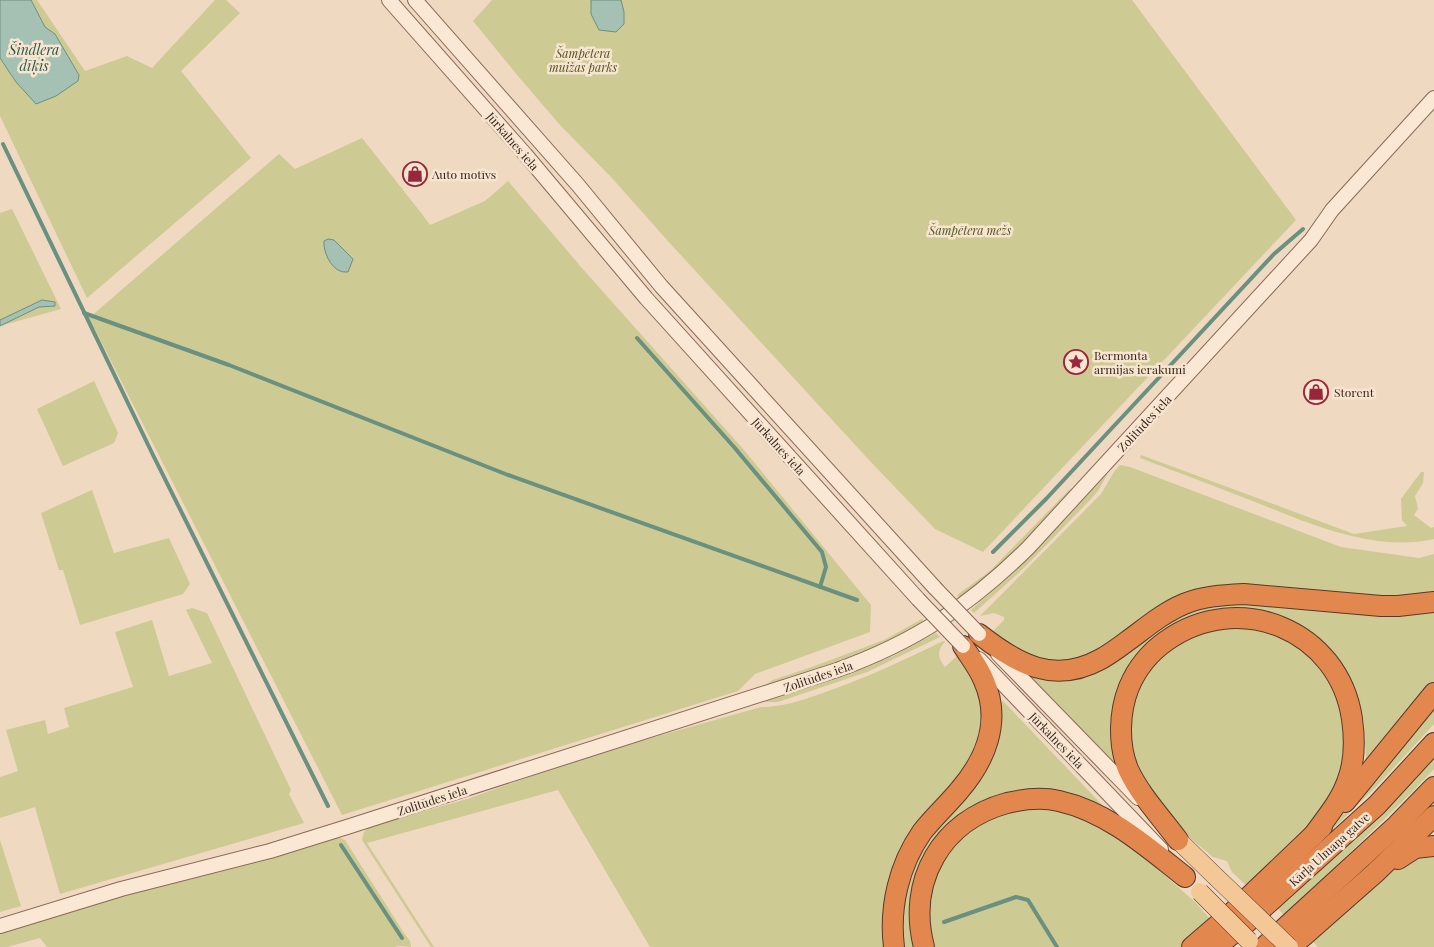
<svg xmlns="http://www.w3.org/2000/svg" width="1434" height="947" font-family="'Playfair Display',serif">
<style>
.green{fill:#ceca94}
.water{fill:#a4c1b3;stroke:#6a9080}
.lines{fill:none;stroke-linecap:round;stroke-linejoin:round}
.stream{stroke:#6a9080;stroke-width:4}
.minor-casing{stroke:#896958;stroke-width:16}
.major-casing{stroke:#57392c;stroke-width:19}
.highway-casing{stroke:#57392c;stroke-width:22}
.minor{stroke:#fae8d4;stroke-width:14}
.major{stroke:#f4c797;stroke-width:18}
.highway{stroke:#e2874e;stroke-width:20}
.minor-bridge-casing{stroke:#896958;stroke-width:16;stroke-linecap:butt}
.major-bridge-casing{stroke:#57392c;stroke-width:19;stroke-linecap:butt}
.minor-bridge{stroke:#fae8d4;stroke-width:14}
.major-bridge{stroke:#f4c797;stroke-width:18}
.labels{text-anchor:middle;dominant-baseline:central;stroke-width:5;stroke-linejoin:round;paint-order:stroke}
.park-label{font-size:12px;font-style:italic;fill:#525622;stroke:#f7e5d0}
.street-label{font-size:12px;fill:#38251d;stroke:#f7e5d0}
.poi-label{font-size:12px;fill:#38251d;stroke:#f7e5d0;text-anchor:start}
.water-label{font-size:14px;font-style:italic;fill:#2b594e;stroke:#f7e5d0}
</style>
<rect width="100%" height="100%" fill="#efd9c1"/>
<!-- green -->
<g class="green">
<path d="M31,0H37L85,71L127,56L152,68L215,0H226L240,13L181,71L251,158L87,298L0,116V58L16,82L78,81L79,74L55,34L45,27Z"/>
<path d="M492,0H1132L1296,220L983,552L935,529L869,460L667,240L611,177L560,125L518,76L473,21Z"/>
<path d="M362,138L422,214L430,225L485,201L508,181L581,267L744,450L871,605L870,632L755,674L738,691L342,815L89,318L279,154L295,169Z"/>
<path d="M12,209L61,309L0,326V213Z"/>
<path d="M94,381L118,433L114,443L63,466L37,409Z"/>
<path d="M1141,455L1354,534L1407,526L1402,520L1401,499L1421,472H1424L1423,483L1415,496L1418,509L1414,515L1431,528L1434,527V539C1373,553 1306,522 1250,500C1214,486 1177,472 1140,458Z"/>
<path d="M1120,465L1130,467L1341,547L1419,558L1434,554V595L1397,600L1240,587L1108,648L1069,663L1027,658L992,632L1004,620V617L994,613L980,616L1101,494L1114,472Z"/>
<path d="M1108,473L1098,491L1090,500L1024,568L974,613L971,610L1025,561Z"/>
<path d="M1078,485L996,570L960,599L957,595L990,571L1069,490Z"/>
<path d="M92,490L114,553L169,538L190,584L183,594L80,625L63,570H59L41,513Z"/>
<path d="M1219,602L1434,608V681L1370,761H1366L1364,723L1360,706L1349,677L1338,659L1228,609L1214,611L1186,619L1160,635L1144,648L1117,766L1030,676V674L1048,677L1167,621Z"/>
<path d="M192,608L207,613L291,790L289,794L304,823L60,894L35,807L0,818V777L18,771L6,730L45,720L48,734L69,727L64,708L133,687L115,632L152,620L169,676L212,663L186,610Z"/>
<path d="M922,619L925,622L866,653L760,688L773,680L812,667L884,640Z"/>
<path d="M1215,627H1247L1276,633L1313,656L1344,708L1345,766L1329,800L1296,839L1250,889L1232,872L1227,861L1213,857L1189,837L1160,806L1143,781L1132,754L1130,725L1135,693L1147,672L1168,650Z"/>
<path d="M936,633L940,637L867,672L778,702H764L868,667L895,655Z"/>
<path d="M943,641L945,642C936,651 938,658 945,667L957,656L959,658L961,657L970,667L984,707L979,751L925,818L887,947H650L558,790L367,843L434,947H431L362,840L364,832L369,827L467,799L554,768L637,742L761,707C783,707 800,701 820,694C863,679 903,661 943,641Z"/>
<path d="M1003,701L1106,809L1069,794L949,827L916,947H900L904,883L937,822L997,704Z"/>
<path d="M1434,701V724L1376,787L1265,895L1364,791Z"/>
<path d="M1434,754V769L1411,793L1285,916L1277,908Z"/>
<path d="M1034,805L1076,815L1127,842L1196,903L1211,920L1199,933L1182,947H933C931,934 926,918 928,905C933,870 954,837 986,820C1000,812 1019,810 1034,805Z"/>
<path d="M338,837L345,840L404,933L410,941L411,947L399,946L395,947H47L40,938L7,947H0V930L317,841Z"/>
<path d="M0,840L21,906L0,912Z"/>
<path d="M1434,852V947H1318L1309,938L1402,862Z"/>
</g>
<!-- water -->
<g class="water">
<path d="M0,0H31L45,27L55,34L79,75L78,81L56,96L36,104L16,82L0,58Z"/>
<path d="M591,0H621L624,12V24L616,32L599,30L591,14Z"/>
<path d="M328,239L334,240L353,259L348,272C345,272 342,272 340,271C330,267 323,251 324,241Z"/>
<path d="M42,300L55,302V306L39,307L0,326V320Z"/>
</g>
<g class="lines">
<!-- stream -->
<g class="stream">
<path d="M3,144L153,455L328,806"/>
<path d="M84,313L229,365L508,475L857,600"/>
<path d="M637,338L734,447L822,552L826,567L820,587"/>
<path d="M993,552L1046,499L1274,254L1303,229"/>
<path d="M341,845L402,938"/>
<path d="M944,922L1016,897L1028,900L1057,947"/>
</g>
<defs>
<g id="minor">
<path d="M389,0L525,154L646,298L918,599"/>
<path d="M415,0L578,185L661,286L935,588"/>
<path d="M998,654L1138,798"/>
<path d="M979,659L1161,849"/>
<path d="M0,926L121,889L270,851L347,827L837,670C915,642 969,606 1028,548L1311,240L1332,210L1434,98"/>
</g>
<path id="major" d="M1178,840L1215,876"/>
<g id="highway">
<path d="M979,634C1017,664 1054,685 1101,659C1112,653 1122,645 1133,637C1149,625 1165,612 1184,604C1203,596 1224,595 1244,594L1381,606H1398L1434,602"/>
<path d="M1345,802L1434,693"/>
<path d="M1178,840C1161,817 1140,795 1128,769C1118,744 1119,712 1129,687C1137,668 1149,653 1166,641C1239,589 1339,630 1352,719C1355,740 1355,762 1347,782C1340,802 1325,819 1313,836"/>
<path d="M1398,859L1415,848L1434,846"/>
<path d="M894,947C889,907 899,865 922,832C933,818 946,806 958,792C985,761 1002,722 984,681C979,668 970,657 963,646"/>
<path d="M924,947C907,881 941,821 1007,803C1024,799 1042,797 1059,801C1108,812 1147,847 1185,877"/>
<path d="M1192,947L1235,910L1322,827"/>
<path d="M1216,947L1245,924L1377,805L1434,743"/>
<path d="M1264,947L1397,825L1434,787"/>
<path d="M1291,947L1375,873L1434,816"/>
</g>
</defs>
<!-- minor casing -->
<use href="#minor" class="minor-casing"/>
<!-- major casing -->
<use href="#major" class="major-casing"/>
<!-- highway casing -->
<use href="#highway" class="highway-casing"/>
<!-- minor -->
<use href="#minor" class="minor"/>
<!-- major -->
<use href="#major" class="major"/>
<!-- highway -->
<use href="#highway" class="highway"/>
<defs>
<g id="minor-bridge">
<path d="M935,588L979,634"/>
<path d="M918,599L963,646"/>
</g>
<g id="major-bridge">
<path d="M1215,876L1289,947"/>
<path d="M1200,892L1249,941"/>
</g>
</defs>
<!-- minor-bridge casing -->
<use href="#minor-bridge" class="minor-bridge-casing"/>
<!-- major-bridge casing -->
<use href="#major-bridge" class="major-bridge-casing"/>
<!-- minor-bridge -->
<use href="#minor-bridge" class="minor-bridge"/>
<!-- major-bridge -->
<use href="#major-bridge" class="major-bridge"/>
</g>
<!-- icons -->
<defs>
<symbol id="shop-ring" viewBox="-11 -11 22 22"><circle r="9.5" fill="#f7e5d0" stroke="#9a263b" stroke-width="1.5"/><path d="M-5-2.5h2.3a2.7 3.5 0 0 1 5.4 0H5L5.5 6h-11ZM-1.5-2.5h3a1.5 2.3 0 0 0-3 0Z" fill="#9a263b"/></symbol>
<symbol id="sight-ring" viewBox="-11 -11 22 22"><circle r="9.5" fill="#f7e5d0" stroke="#9a263b" stroke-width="1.5"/><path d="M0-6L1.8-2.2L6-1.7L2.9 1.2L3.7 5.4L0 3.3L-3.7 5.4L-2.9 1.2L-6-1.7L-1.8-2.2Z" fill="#9a263b"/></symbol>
</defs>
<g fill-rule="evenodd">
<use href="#shop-ring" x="401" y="160" width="28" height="28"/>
<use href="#sight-ring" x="1062" y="348" width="28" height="28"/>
<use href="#shop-ring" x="1302" y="378" width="28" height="28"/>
</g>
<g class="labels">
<!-- park labels -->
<g class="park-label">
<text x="583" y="53">Šampētera<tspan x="583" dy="14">muižas parks</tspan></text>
<text x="970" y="230">Šampētera mežs</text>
</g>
<!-- street labels -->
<g class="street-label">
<text transform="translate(513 141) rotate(49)">Jūrkalnes iela</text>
<text transform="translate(1144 423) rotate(-47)">Zolitūdes iela</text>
<text transform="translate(779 446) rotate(48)">Jūrkalnes iela</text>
<text transform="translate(818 676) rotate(-19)">Zolitūdes iela</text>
<text transform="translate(1057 740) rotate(46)">Jūrkalnes iela</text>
<text transform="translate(432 800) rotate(-18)">Zolitūdes iela</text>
<text transform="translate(1329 849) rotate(-42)">Kārļa Ulmaņa gatve</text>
</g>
<!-- poi labels -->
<g class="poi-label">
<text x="432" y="174">Auto motīvs</text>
<text x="1094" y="355">Bermonta<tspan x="1094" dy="14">armijas ierakumi</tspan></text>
<text x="1334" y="392">Storent</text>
</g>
<!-- water labels -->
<g class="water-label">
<text x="34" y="49">Šindlera<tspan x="34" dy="16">dīķis</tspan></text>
</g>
</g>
</svg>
